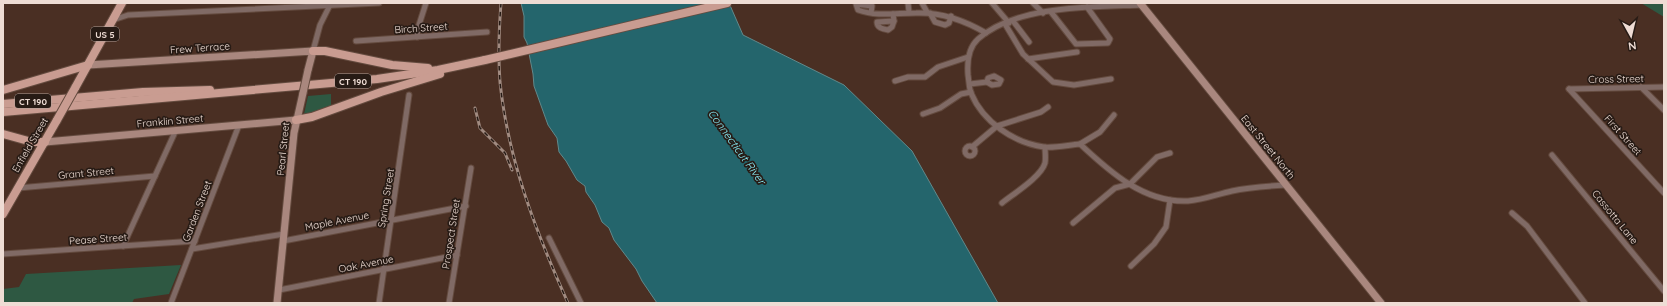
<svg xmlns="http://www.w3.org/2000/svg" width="1667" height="306" font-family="Quicksand,sans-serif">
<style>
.green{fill:#2e5842}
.water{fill:#24656c;stroke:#61898b}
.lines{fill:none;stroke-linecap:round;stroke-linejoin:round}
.street-casing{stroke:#644b3f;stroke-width:7}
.secondary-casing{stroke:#644b3f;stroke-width:9}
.primary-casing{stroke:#644b3f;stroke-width:10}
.street{stroke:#806a65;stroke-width:5}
.secondary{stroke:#a9877e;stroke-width:7}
.primary{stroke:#c99c91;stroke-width:8}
.rail-casing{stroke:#a18b81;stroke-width:3}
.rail{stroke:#271b15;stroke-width:1.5;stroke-dasharray:4.5;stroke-linecap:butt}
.secondary-bridge-casing{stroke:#644b3f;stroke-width:9;stroke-linecap:butt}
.primary-bridge-casing{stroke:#644b3f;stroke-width:10;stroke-linecap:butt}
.secondary-bridge{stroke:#a9877e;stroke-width:7}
.primary-bridge{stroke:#c99c91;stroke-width:8}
.labels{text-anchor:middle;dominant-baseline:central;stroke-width:3.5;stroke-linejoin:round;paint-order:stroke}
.shield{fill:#271b15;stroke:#b2a29b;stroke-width:1}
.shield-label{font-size:9px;font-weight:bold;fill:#eedcd4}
.street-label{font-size:10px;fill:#eedcd4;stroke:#271b15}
.water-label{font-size:11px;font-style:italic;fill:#88edf7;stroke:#271b15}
</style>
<rect width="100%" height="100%" fill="#4a2f23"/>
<!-- green -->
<g class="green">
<path d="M1641,3H1664V17Z"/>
<path d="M331,94V108L304,114L308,96Z"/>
<path d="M181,265L169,294L134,299L132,303H3V289L19,287L26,274Z"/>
</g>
<!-- water -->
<path class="water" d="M521,3H729L743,35L844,85L912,151L998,303H657L642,281L636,269L614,240L609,228L602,222L595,205L586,192L585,186L577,180L566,161L559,152L557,138L548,125L534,86L533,74L527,43L524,37V16Z"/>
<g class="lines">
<defs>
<g id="street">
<path d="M908,3L909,12"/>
<path d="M922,3L927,12"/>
<path d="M992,3L1009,23"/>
<path d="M1033,3L1043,13"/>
<path d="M1142,5C1094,7 1016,5 978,39C968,48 967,62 968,75C969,81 969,88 971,93C983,122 1014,143 1044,147C1056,148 1068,145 1080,144C1110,172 1144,203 1188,201C1203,200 1218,194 1232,191C1250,187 1269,186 1287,185"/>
<path d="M1051,12L1076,44L1108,43L1110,39L1087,7"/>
<path d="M871,13L872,6L856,4L858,10C877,17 896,13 916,13C942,12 964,20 986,33"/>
<path d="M930,13L935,22L945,25L949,23L951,16"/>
<path d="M893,14L894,21"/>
<path d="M113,20L128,15L379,3"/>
<path d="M894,21L892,27L888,30C883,29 877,28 877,22Z"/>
<path d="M1013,21L1029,42"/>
<path d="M1005,24L1023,54L1053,82L1074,85L1111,79"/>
<path d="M417,37L418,28L426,3"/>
<path d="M356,41L487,32"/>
<path d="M313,51L320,25L331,3"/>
<path d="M1028,59L1077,52"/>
<path d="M994,76L1001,80L999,84L992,85L987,82L988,78Z"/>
<path d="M895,81L908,77H925L938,67L968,57"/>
<path d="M970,84L987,82"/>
<path d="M1641,87L1664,110"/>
<path d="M1569,89L1664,193"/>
<path d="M1569,89L1664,87"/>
<path d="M923,114L940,108L961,94L971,92"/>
<path d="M1080,144L1100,132L1114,115"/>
<circle cx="970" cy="151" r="5"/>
<path d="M972,147L997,126L1041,112L1048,107"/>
<path d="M1552,155L1664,291"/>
<path d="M18,188L155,176"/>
<path d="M1002,203C1013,194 1041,177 1045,163C1046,158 1045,152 1045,147"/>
<path d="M1512,213L1527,226L1585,303"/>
<path d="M1073,223L1115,188L1130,184L1157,157L1170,153"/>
<path d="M549,238L581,303"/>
<path d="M283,241L466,206"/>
<path d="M123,246L176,130"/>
<path d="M192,249L284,234"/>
<path d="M3,254L195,241"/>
<path d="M1131,266L1154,244L1166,227L1170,200"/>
<path d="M279,290L457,255"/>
<path d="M171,303L239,125"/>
<path d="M379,303L409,95"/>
<path d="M449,303L471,168"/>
</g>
<g id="secondary">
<path d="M1140,3L1381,303"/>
<path d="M88,65L313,51L308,70"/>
<path d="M45,142L296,120"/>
<path d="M277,303L294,133L303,93"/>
</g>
<g id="primary">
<path d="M637,24L727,3"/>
<path d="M313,51H325L392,65L428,68"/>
<path d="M75,88L122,3"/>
<path d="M3,90L88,65"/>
<path d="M3,104L143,92L210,90"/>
<path d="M3,112L377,79L438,70L485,60"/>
<path d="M296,120L312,117L381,92L440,74"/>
<path d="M3,134L32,142H45"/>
<path d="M3,214L57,120"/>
</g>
</defs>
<!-- street casing -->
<use href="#street" class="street-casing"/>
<!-- secondary casing -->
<use href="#secondary" class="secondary-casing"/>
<!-- primary casing -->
<use href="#primary" class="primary-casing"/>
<!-- street -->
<use href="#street" class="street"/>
<!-- secondary -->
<use href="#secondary" class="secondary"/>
<!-- primary -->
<use href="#primary" class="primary"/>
<defs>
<g id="rail">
<path d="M501,3C499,29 498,56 500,82C508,160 536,232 568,303"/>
<path d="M475,108L480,128L505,153L512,170"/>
</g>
</defs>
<!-- rail casing -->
<use href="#rail" class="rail-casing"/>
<!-- rail -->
<use href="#rail" class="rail"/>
<defs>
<path id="secondary-bridge" d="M303,93L308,70"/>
<g id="primary-bridge">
<path d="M485,60L637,24"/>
<path d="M57,120L75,88"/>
</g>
</defs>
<!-- secondary-bridge casing -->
<use href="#secondary-bridge" class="secondary-bridge-casing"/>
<!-- primary-bridge casing -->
<use href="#primary-bridge" class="primary-bridge-casing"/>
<!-- secondary-bridge -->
<use href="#secondary-bridge" class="secondary-bridge"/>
<!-- primary-bridge -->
<use href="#primary-bridge" class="primary-bridge"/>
</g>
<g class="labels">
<!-- shield labels -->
<g class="shield">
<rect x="91" y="27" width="28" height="14" rx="3"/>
<rect x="335" y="74" width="36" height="14" rx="3"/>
<rect x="15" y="94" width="36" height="14" rx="3"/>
</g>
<g class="shield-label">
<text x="105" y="34">US 5</text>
<text x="353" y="81">CT 190</text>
<text x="33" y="101">CT 190</text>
</g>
<!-- street labels -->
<g class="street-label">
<text transform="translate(421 28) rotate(-4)">Birch Street</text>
<text transform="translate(200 48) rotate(-4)">Frew Terrace</text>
<text transform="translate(1616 79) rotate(-1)">Cross Street</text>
<text transform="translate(170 121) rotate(-5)">Franklin Street</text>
<text transform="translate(1623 135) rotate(48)">First Street</text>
<text transform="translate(30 145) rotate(-60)">Enfield Street</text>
<text transform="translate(1268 147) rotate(51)">East Street North</text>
<text transform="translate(283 149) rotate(-84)">Pearl Street</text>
<text transform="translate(86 173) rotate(-5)">Grant Street</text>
<text transform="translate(386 198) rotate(-81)">Spring Street</text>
<text transform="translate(197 211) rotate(-69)">Garden Street</text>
<text transform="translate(1615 217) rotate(51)">Cassotta Lane</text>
<text transform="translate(337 221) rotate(-11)">Maple Avenue</text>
<text transform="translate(451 234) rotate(-81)">Prospect Street</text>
<text transform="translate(98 239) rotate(-4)">Pease Street</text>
<text transform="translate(366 264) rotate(-11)">Oak Avenue</text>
</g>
<!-- water labels -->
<g class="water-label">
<text transform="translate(737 147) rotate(54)">Connecticut River</text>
</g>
</g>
<!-- border -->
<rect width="1667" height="306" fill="none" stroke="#eedcd4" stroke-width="8"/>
<!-- north arrow -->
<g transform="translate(1631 36) rotate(172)" stroke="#271b15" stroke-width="3" paint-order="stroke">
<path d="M0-3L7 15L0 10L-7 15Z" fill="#eedcd4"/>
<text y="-6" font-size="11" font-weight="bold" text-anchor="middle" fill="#eedcd4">N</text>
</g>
</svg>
